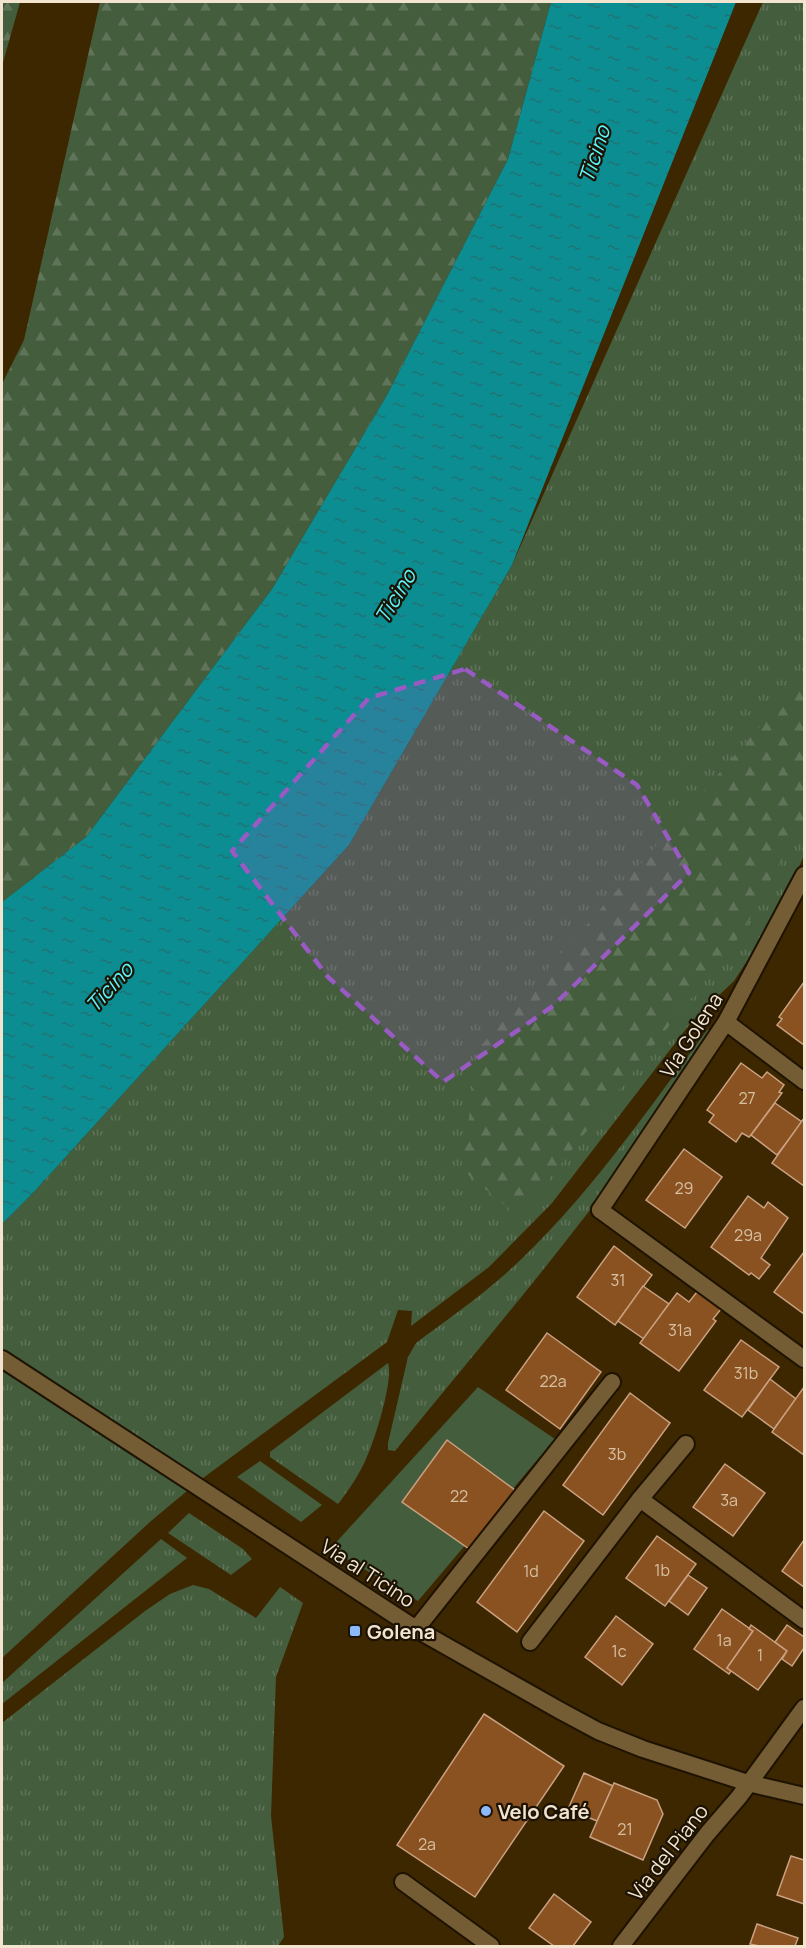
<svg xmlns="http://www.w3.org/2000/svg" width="806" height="1948" font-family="Manrope,sans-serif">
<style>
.grass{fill:url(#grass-tufts)}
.forest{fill:url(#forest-firs)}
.park{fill:#445d3d}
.water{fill:url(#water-ripples)}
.building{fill:#895220;stroke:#caa182;stroke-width:1.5}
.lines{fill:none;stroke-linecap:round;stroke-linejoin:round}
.service-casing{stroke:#1e1201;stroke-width:20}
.minor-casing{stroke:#1e1201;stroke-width:20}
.service{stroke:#745c34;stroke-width:16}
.minor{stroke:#745c34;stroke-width:16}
.marked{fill:#995ac3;fill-opacity:0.2;stroke:#995ac3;stroke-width:4.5;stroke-dasharray:12 8;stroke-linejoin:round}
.poi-dot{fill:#8db9fc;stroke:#1c1304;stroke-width:2}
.labels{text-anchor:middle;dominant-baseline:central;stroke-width:4.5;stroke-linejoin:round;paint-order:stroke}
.number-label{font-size:16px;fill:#d8c0a2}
.street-label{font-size:20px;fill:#f2e4ce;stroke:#1c1304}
.poi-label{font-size:20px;font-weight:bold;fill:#f2e4ce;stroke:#1c1304;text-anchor:start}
.water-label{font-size:21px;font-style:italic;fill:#5cf5fb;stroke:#1c1304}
</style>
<defs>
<pattern id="grass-tufts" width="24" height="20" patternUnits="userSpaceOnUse" patternTransform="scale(1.5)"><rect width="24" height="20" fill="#445d3d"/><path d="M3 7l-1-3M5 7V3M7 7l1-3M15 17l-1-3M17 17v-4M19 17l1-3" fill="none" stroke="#5f7458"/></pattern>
<pattern id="forest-firs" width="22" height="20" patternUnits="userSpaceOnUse" patternTransform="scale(1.5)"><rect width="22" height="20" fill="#445d3d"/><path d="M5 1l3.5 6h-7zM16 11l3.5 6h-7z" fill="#5f7458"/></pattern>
<pattern id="water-ripples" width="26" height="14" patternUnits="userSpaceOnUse" patternTransform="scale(1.5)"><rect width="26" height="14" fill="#0b8d92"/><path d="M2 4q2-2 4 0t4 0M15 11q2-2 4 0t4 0" fill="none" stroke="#217375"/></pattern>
</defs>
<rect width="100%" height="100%" fill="#3d2700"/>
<!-- grass -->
<g class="grass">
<path d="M763,2H804V855L780,911L734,981L693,1020L552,1203L489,1267L411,1326L412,1311L398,1310L387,1342L199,1481L151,1521L2,1658V1224L33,1193L349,845L512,565Z"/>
<path d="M711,1029L713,1031C623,1182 505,1315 395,1451L388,1450V1443L408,1357L416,1343C445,1321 476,1300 503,1276C581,1207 645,1114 707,1030Z"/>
<path d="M388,1363C394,1380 374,1442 366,1459C359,1475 349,1490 338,1504L270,1457V1452Z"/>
<path d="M260,1461L322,1505L301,1522L237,1477Z"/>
<path d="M189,1513L243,1549L252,1559L231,1575L168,1533Z"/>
<path d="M161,1539L187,1558L2,1704V1683Z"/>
<path d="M193,1585L209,1589L256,1618L280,1587L303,1603L276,1677L271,1816L284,1937L278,1946H2V1723L145,1611L170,1594Z"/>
</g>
<!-- forest -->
<g class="forest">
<path d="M2,2H20L2,66Z"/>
<path d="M100,2H551L508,159L387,395L272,589L86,837L2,902V384L24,340Z"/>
<path d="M804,676V817L743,932L519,1217L461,1169L480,1047Z"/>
</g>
<!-- park -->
<path class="park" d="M478,1387L555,1439L418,1601L330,1549Z"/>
<!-- water -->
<path class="water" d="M551,2H736L512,565L349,845L33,1193L2,1224V902L86,837L272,589L387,395L508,159Z"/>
<!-- building -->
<g class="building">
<path d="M804,982V1045L777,1025L782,1019L779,1017Z"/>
<path d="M741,1063L762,1078L767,1072L784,1085L779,1092L782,1093L751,1135L749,1137L742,1133L736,1142L709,1122L714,1115L707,1110Z"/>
<path d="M775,1103L802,1122L777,1155L751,1135Z"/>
<path d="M804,1118V1186L772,1163Z"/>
<path d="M684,1149L722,1177L685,1228L646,1200Z"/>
<path d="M748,1196L764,1208L768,1202L788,1218L761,1258L770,1265L759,1279L751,1273L749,1275L711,1247Z"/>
<path d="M614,1246L652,1275L615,1325L577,1297Z"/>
<path d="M804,1252V1314L774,1292Z"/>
<path d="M643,1286L669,1304L644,1339L618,1321Z"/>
<path d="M697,1292L721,1309L713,1319L716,1321L679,1371L640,1343L677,1293L689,1302Z"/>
<path d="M547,1333L601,1372L560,1429L506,1390Z"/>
<path d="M741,1340L779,1367L742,1417L704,1390Z"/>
<path d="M770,1379L796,1399L774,1429L748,1410Z"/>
<path d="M804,1387V1455L772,1432Z"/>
<path d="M630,1393L670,1423L603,1515L563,1485Z"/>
<path d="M447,1440L515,1490L472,1551L402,1502Z"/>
<path d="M725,1464L765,1493L733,1536L693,1507Z"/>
<path d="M544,1511L584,1541L517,1632L477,1602Z"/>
<path d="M657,1536L696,1564L665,1606L626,1578Z"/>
<path d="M804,1540V1587L782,1571Z"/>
<path d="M688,1575L707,1588L688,1615L669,1601Z"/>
<path d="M722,1609L753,1631L727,1668L731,1671L729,1674L694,1649Z"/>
<path d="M616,1616L653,1644L622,1685L585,1657Z"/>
<path d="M751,1625L787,1651L758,1690L727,1668L753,1631L749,1629Z"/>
<path d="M787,1625L804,1637V1648L792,1666L782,1659L787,1651L775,1642Z"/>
<path d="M484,1714L564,1766L475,1897L397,1845Z"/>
<path d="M584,1773L613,1786L597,1821L568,1809Z"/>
<path d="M614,1783L657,1800L663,1814L643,1860L590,1837Z"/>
<path d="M791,1856L804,1860V1904L777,1895Z"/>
<path d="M554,1894L591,1922L573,1946H554L529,1928Z"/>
<path d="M757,1924L798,1938L795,1946H759L750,1944Z"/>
</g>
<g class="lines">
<defs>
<g id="service">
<path d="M726,1022L804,1081"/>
<path d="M600,1210L804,1359"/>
<path d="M640,1499L686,1444"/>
<path d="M416,1629L612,1382"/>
<path d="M530,1642L640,1499L804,1620"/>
<path d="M403,1882L491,1946"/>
</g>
<g id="minor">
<path d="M600,1210L726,1022L804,875"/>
<path d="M2,1359L416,1629L559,1710L598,1731L643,1749L748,1783L804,1796"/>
<path d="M621,1946L707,1834L739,1797L804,1708"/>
</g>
</defs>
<!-- service casing -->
<use href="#service" class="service-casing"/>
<!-- minor casing -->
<use href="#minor" class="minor-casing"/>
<!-- service -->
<use href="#service" class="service"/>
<!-- minor -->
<use href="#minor" class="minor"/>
</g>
<!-- marked area -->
<path class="marked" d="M465,669L637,785L689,873L553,1006L443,1082L328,977L232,851L369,698Z"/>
<!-- markers -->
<g class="poi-dot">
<rect x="349" y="1625" width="12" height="12" rx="3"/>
<circle cx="486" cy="1811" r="6"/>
</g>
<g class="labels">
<!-- number labels -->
<g class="number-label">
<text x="747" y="1098">27</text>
<text x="684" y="1188">29</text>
<text x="748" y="1235">29a</text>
<text x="618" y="1280">31</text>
<text x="680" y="1330">31a</text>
<text x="746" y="1373">31b</text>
<text x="553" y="1381">22a</text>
<text x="617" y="1454">3b</text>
<text x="459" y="1496">22</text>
<text x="729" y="1500">3a</text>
<text x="662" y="1570">1b</text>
<text x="531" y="1571">1d</text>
<text x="724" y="1640">1a</text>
<text x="619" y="1651">1c</text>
<text x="760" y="1655">1</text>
<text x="625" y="1829">21</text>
<text x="427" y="1844">2a</text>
</g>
<!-- street labels -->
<g class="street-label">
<text transform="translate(691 1035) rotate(-57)">Via Golena</text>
<text transform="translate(368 1573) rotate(33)">Via al Ticino</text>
<text transform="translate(668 1852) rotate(-52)">Via del Piano</text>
</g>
<!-- poi labels -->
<g class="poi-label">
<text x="367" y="1631">Golena</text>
<text x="498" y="1811">Velo Café</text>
</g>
<!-- water labels -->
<g class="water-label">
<text transform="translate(594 154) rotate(-72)">Ticino</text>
<text transform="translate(395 596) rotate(-59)">Ticino</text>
<text transform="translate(109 987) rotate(-48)">Ticino</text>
</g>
</g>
<!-- border -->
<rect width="806" height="1948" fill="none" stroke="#f2e4ce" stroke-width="6"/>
</svg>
